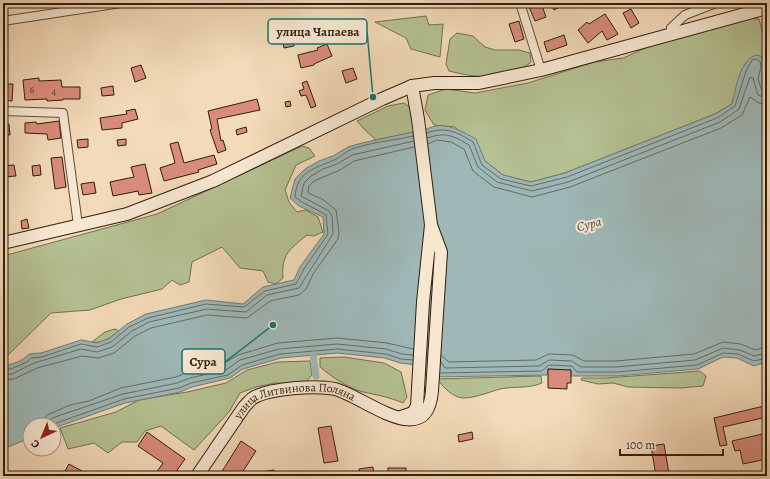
<svg xmlns="http://www.w3.org/2000/svg" width="770" height="479" font-family="Alegreya,serif">
<style>
.green{fill:#b5c193;stroke:#727052}
.water{fill:#9eb8b8;stroke:#727a75}
.lines{fill:none;stroke-linecap:round;stroke-linejoin:round}
.shore{stroke:#666b64;stroke-width:1}
.canal{stroke:#9eb8b8;stroke-width:7}
.building{fill:#d98c7c;stroke:#2f1e10}
.street-casing{stroke:#604d3a;stroke-width:10}
.secondary-casing{stroke:#2f1e10;stroke-width:14}
.street{stroke:#f7e7d1;stroke-width:8}
.secondary{stroke:#f7e7d1;stroke-width:12}
.labels{text-anchor:middle;dominant-baseline:central;stroke-width:4;stroke-linejoin:round;paint-order:stroke}
.number-label{font-size:10px;fill:#5a3a2b}
.street-label{font-size:12px;fill:#2f1e10;stroke:#f7e7d1}
.water-label{font-size:13px;font-style:italic;fill:#504c42;stroke:#f7e7d1}
.leader{fill:none;stroke:#0f766e;stroke-width:1.5}
.callout-dot{fill:#0f766e;stroke:#f7e7d1;stroke-width:1.5}
.callout{fill:#f7e7d1;stroke:#0f766e;stroke-width:1.5}
.callout-label{font-size:13px;text-anchor:middle;font-weight:bold;fill:#2f1e10}
</style>
<rect width="100%" height="100%" fill="#f3dab8"/>
<filter id="stains"><feTurbulence type="fractalNoise" baseFrequency=".005" numOctaves="4"/><feColorMatrix values="0 0 0 0 .2 0 0 0 0 .09 0 0 0 0 .02 0 0 0 .5 -.17"/></filter>
<radialGradient id="worn" r=".72"><stop offset=".6" stop-color="#630" stop-opacity="0"/><stop offset="1" stop-color="#630" stop-opacity=".3"/></radialGradient>
<!-- green -->
<g class="green">
<path d="M426,16L429,25L443,24L440,57L411,49L406,38L375,22Z"/>
<path d="M749,18L759,19L764,37L767,40V51L763,57L756,55L742,69L732,104L715,114L565,173L531,182L503,175L485,161L455,127L434,125L425,110L428,95L446,89L475,93L528,83L594,62L623,58L650,46Z"/>
<path d="M457,33L473,36L485,47L495,50H519L530,53L531,62C508,82 476,78 449,71L446,64L450,39Z"/>
<path d="M404,103L411,108L415,132L375,140L374,138L364,129L357,121L388,106Z"/>
<path d="M302,146L309,148L315,156L296,165L285,190L289,202L297,212L306,210L318,217L323,232L314,236L307,235C290,249 281,254 283,278L276,284L268,282L263,271L240,268L222,247L192,262L189,282L180,285L172,280L162,289L121,299L90,310L51,313L9,354L3,355V256L157,214Z"/>
<path d="M115,329L119,331C111,337 103,344 92,342L105,332Z"/>
<path d="M344,357L384,363L401,372L407,397L403,403C389,397 377,395 363,392C348,388 332,377 320,367V358Z"/>
<path d="M310,361L312,375L304,384L275,383L256,387L240,393L229,412L194,450L161,426L145,431L137,442H122L108,453L94,443L68,449L60,428L116,412L139,400L187,392L226,383L247,370L278,362Z"/>
<path d="M700,371L706,376L703,386L681,388L628,387L613,383L598,384L581,380L582,378H606Z"/>
<path d="M541,376L542,383C528,389 514,386 500,389C489,392 468,401 458,397C448,393 443,386 437,379Z"/>
</g>
<!-- water -->
<path class="water" d="M756,55L763,57C765,69 759,82 767,91L766,362L754,366L737,358L723,357L698,369L617,376H571V370L548,369L547,375L433,377L434,367L400,363L385,358L337,353L281,358L243,369L230,378L192,387L180,392L125,403L54,428V425H30V438L3,449V365C13,365 22,361 29,354L41,353L81,340L97,343L110,338L127,324L146,314L206,300L243,304L263,287L294,280L300,267L324,234L323,217L299,206L290,198L295,179L305,169L319,161L333,156L348,147L362,143L427,129C444,120 461,131 476,139L485,161L503,175L531,182L565,173L715,114L732,104C736,89 739,61 756,55Z"/>
<g class="lines">
<!-- shore -->
<g class="shore">
<path d="M427,133C445,126 457,132 473,142L482,165L501,179L531,186L567,177L717,118L735,106L746,71L752,60L756,59L760,61L761,67L758,79L762,91L767,93"/>
<path d="M427,138C446,132 452,135 469,145L478,167L497,182L532,191L568,182L720,122L739,109L750,77L753,78L758,95L767,98"/>
<path d="M428,144L437,140L451,142L464,149L473,171L494,187L532,197L570,187L721,128L742,115L750,97L759,103L767,104"/>
<path d="M441,355L449,362L536,360L549,354L573,355L584,361H616L694,354L723,342L741,344L755,350L767,347"/>
<path d="M441,362L445,368L539,366L549,360L572,361L581,367H616L695,360L723,348L740,350L754,356L767,353"/>
<path d="M3,369H11L27,362L31,358L42,357L81,344L97,347L111,342L129,327L148,318L206,304L244,307L265,291L296,284L304,269L328,234L326,215C316,208 304,205 295,197C297,171 314,169 334,160C340,158 344,153 350,150C369,142 393,141 413,136"/>
<path d="M440,373L542,371L549,365L572,366L577,372H617L697,365L723,353L738,354L754,361L767,358"/>
<path d="M3,374H12L34,363L81,349L97,352L112,347L132,331L149,322L207,309L246,312L267,295L299,288L333,234L332,216L329,211L301,196L304,183L311,176L323,169L337,164L352,155L414,141"/>
<path d="M3,380L14,379L37,368L82,356L98,358L114,353L135,336L151,328L207,315L247,318L270,301L299,295L306,289L313,274L338,239L339,232L336,210L322,199L308,193L309,186L314,181L340,170L354,161L414,147"/>
<path d="M39,425L47,415L70,405L89,401L121,388L176,377L188,372L223,364L238,355L278,343L337,338L387,343L413,349"/>
<path d="M46,425L49,420L55,417L123,394L177,383L190,378L226,370L240,360L279,349L337,344L386,349L402,354L413,355"/>
<path d="M51,425L124,399L179,388L191,383L228,375L242,365L280,354L337,349L386,354L401,359L413,360"/>
</g>
<!-- canal -->
<path class="canal" d="M313,355L316,376"/>
</g>
<!-- building -->
<g class="building">
<path d="M541,3L546,17L535,21L529,7Z"/>
<path d="M550,3H567L554,10Z"/>
<path d="M631,9L639,23L631,28L623,13Z"/>
<path d="M605,14L618,34L607,40L602,31L588,43L578,30L587,22L589,24Z"/>
<path d="M519,21L524,39L515,42L509,24Z"/>
<path d="M291,34L294,46L284,48L282,36Z"/>
<path d="M564,35L567,45L547,52L544,42Z"/>
<path d="M327,44L332,56L314,64V65L301,68L298,55L318,50L317,48Z"/>
<path d="M141,65L146,78L135,82L131,68Z"/>
<path d="M353,68L357,79L346,83L342,71Z"/>
<path d="M39,78V81L61,80L62,87H80V99H63V100L47,101V99L25,100L23,80Z"/>
<path d="M307,81L316,106L311,108L306,95L301,96L299,91L304,89L302,83Z"/>
<path d="M3,84H13L12,101L3,100Z"/>
<path d="M113,86L114,95L102,96L101,88Z"/>
<path d="M257,99L260,110L217,119L221,141L223,140L226,150L218,153L211,133L210,130L212,129L208,111Z"/>
<path d="M290,101L291,106L286,107L285,102Z"/>
<path d="M135,109L138,119L122,123V128L102,130L100,118L127,114L126,111Z"/>
<path d="M59,121L61,138L48,140L47,134L25,133V123L36,122L37,124Z"/>
<path d="M9,124L10,135H3V125Z"/>
<path d="M246,127L247,132L237,135L236,130Z"/>
<path d="M88,139V147L78,148L77,140Z"/>
<path d="M126,139V145L118,146L117,140Z"/>
<path d="M178,142L184,163L214,155L217,164L198,170L199,172L164,181L160,168L175,163L170,144Z"/>
<path d="M62,157L66,187L55,189L51,158Z"/>
<path d="M145,164L152,193L139,195L138,191L113,196L110,182L134,177L131,167Z"/>
<path d="M14,165L16,176L4,177L3,166Z"/>
<path d="M40,165L41,175L33,176L32,166Z"/>
<path d="M94,182L96,193L83,195L81,184Z"/>
<path d="M27,219L29,228L22,229L21,221Z"/>
<path d="M548,369L571,370V383H567V389L548,388Z"/>
<path d="M764,406L767,411V417L723,427L727,445L720,446L714,418Z"/>
<path d="M331,426L338,461L324,463L318,428Z"/>
<path d="M147,432L185,459L173,476H154L163,463L138,446Z"/>
<path d="M472,432L473,439L459,442L458,435Z"/>
<path d="M767,433V459L743,464L740,450L735,451L732,441Z"/>
<path d="M241,441L256,451L240,476H219Z"/>
<path d="M664,444L669,474L656,476L651,446Z"/>
<path d="M69,464L91,476H70L64,473Z"/>
<path d="M373,467L374,476H360L359,469Z"/>
<rect x="388" y="468" width="18" height="8"/>
<path d="M274,470L275,476H255V473Z"/>
</g>
<g class="lines">
<defs>
<g id="street">
<path d="M520,3L541,70"/>
<path d="M3,21L121,3"/>
<path d="M670,35L671,28L685,15L716,3"/>
<path d="M3,111L63,113L78,225"/>
<path d="M766,476H767"/>
</g>
<g id="secondary">
<path d="M3,243L127,214L213,181L382,99L412,86L434,83H479L541,70L767,8"/>
<path d="M401,417L413,413L417,406L423,302L431,225L418,119L412,86"/>
<path id="s1" d="M197,476L244,407C247,404 250,400 253,398C269,388 317,385 335,389C365,397 427,452 432,391L441,252L431,225"/>
</g>
</defs>
<!-- street casing -->
<use href="#street" class="street-casing"/>
<!-- secondary casing -->
<use href="#secondary" class="secondary-casing"/>
<!-- street -->
<use href="#street" class="street"/>
<!-- secondary -->
<use href="#secondary" class="secondary"/>
</g>
<g class="labels">
<!-- number labels -->
<g class="number-label">
<text x="32" y="89">6</text>
<text x="54" y="91">4</text>
</g>
<!-- street labels -->
<g class="street-label">
<text stroke="none"><textPath href="#s1" startOffset="136">улица Литвинова Поляна</textPath></text>
</g>
<!-- water labels -->
<g class="water-label">
<text transform="translate(589 224) rotate(-15)">Сура</text>
</g>
</g>
<!-- callouts -->
<path class="leader" d="M373 97L367 31M273 325L225 362"/>
<g class="callout-dot">
<circle cx="373" cy="97" r="4"/>
<circle cx="273" cy="325" r="4"/>
</g>
<g class="callout">
<rect x="268" y="19" width="99" height="25" rx="4"/>
<rect x="182" y="349" width="43" height="25" rx="4"/>
</g>
<g class="callout-label">
<text x="318" y="36">улица Чапаева</text>
<text x="203" y="366">Сура</text>
</g>
<!-- margin -->
<rect width="770" height="479" fill="none" stroke="#f3dab8" stroke-width="16"/>
<rect x="4" y="4" width="762" height="471" fill="none" stroke="#2f1e10" stroke-width="2"/>
<rect x="8" y="8" width="754" height="463" fill="none" stroke="#2f1e10"/>
<!-- north arrow -->
<g transform="translate(42 437) rotate(224)"><circle r="19" fill="#f7e7d1" stroke="#a79784"/>
<path d="M0-3L7 15L0 10L-7 15Z" fill="#8f2418"/>
<text y="-6" font-size="11" font-weight="bold" text-anchor="middle" fill="#2f1e10">С</text>
</g>
<!-- scale -->
<path d="M620 449v6h103v-6" fill="none" stroke="#2f1e10" stroke-width="2"/>
<text x="626" y="449" font-size="12" fill="#2f1e10" stroke="#f7e7d1" stroke-width="3" paint-order="stroke">100 m</text>
<rect width="100%" height="100%" filter="url(#stains)"/>
<rect width="100%" height="100%" fill="url(#worn)"/>
</svg>
